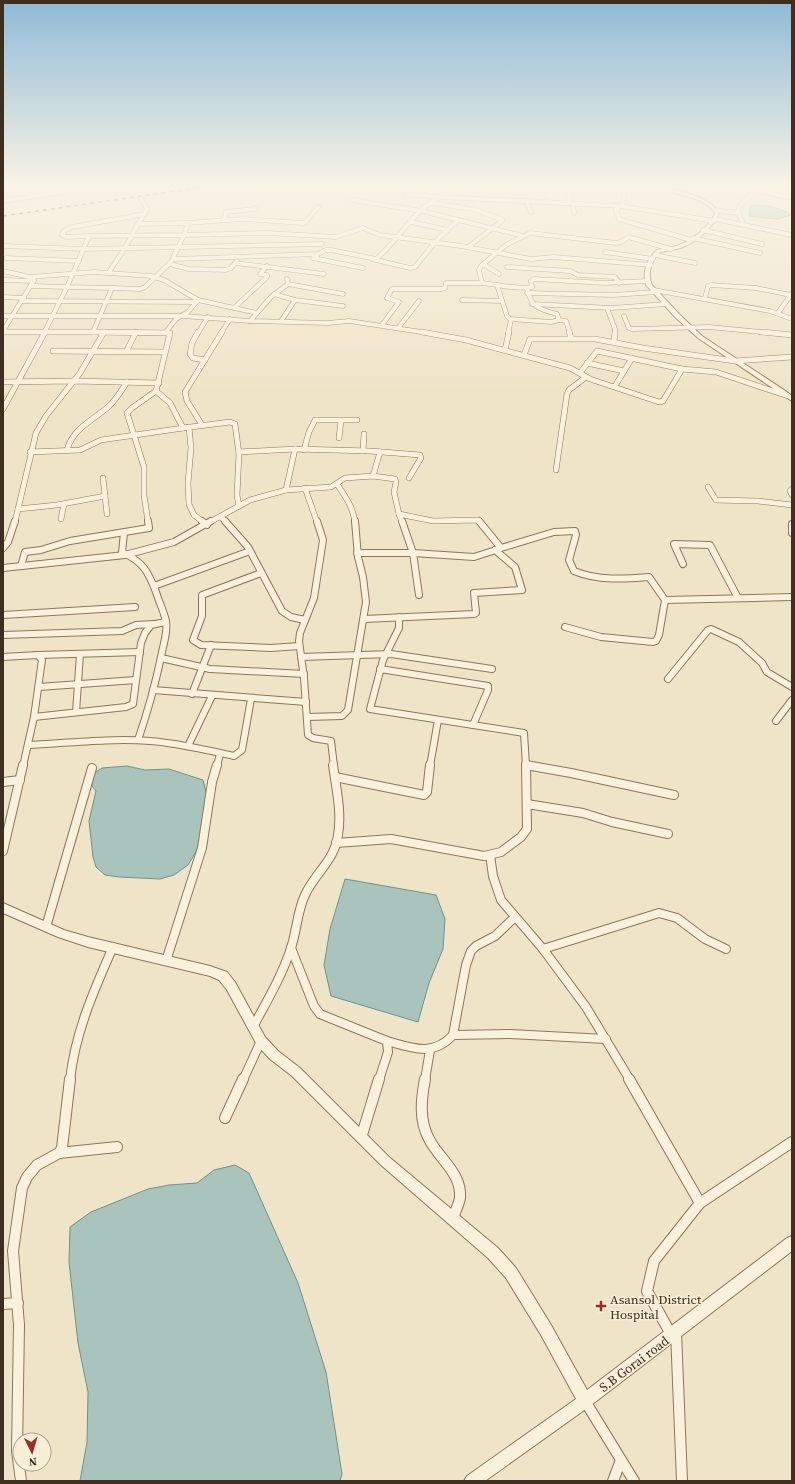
<svg xmlns="http://www.w3.org/2000/svg" width="795" height="1484" font-family="'Source Serif 4',serif">
<style>
.water{fill:#a9c4bc;stroke:#6f938a}
.lines{fill:none;stroke-linecap:round;stroke-linejoin:round}
.minor-far4-casing{stroke:#8d765c;stroke-width:5}
.minor-far3-casing{stroke:#8d765c;stroke-width:6}
.minor-far2-casing{stroke:#8d765c;stroke-width:8}
.minor-far1-casing{stroke:#8d765c;stroke-width:10}
.minor-casing{stroke:#8d765c;stroke-width:12}
.tertiary-casing{stroke:#8d765c;stroke-width:2}
.minor-far4{stroke:#faf1dc;stroke-width:4}
.minor-far3{stroke:#faf1dc;stroke-width:5}
.minor-far2{stroke:#faf1dc;stroke-width:6}
.minor-far1{stroke:#faf1dc;stroke-width:8}
.minor{stroke:#faf1dc;stroke-width:10}
.tertiary{fill:#faf1dc;fill-rule:evenodd}
.rail{stroke:#3d2e20;stroke-width:1.5;stroke-dasharray:4 4;stroke-linecap:butt}
.poi-dot{fill:#9e2a2b;stroke:#f7eed8;stroke-width:1.5}
.labels{text-anchor:middle;dominant-baseline:central;stroke-width:3;stroke-linejoin:round;paint-order:stroke}
.near-poi-label{font-size:13px;fill:#3d2e20;stroke:#f7eed8;text-anchor:start}
.near-street-label{font-size:13px;fill:#3d2e20;stroke:#f7eed8}
</style>
<rect width="100%" height="100%" fill="#f0e4c8"/>
<!-- water -->
<g class="water">
<path d="M756,205C766,205 784,209 791,215L777,219L749,216L750,206Z"/>
<path d="M127,766L145,770L169,769L203,780L207,795L200,845L188,865L174,875L160,879L119,877L105,875L96,867L93,857L89,821L96,791L92,786L93,774L102,768Z"/>
<path d="M345,879L436,895L445,919L443,949L429,983L418,1022L331,996L324,965L330,929Z"/>
<path d="M235,1165L249,1173L298,1283L326,1372L342,1474L340,1481H80L87,1442L88,1392L78,1343L69,1262L70,1227L91,1212L148,1189L169,1185L197,1183L214,1170Z"/>
</g>
<g class="lines">
<defs>
<g id="minor-far4">
<path d="M408,186L406,194L438,197"/>
<path d="M471,186L475,191"/>
<path d="M545,186L546,191"/>
<path d="M567,186L570,195L569,203"/>
<path d="M625,186L623,203L616,210L619,219L691,240"/>
<path d="M783,186L792,187"/>
<path d="M755,190L792,198"/>
<path d="M442,197L621,206L714,221"/>
<path d="M141,198L147,209L138,224L188,223L184,235L89,236L67,287L112,288L93,332L169,333"/>
<path d="M352,200L422,211L523,236"/>
<path d="M3,201L105,186"/>
<path d="M526,201L531,212"/>
<path d="M430,203L473,209L503,220L468,247"/>
<path d="M573,203L574,213"/>
<path d="M716,210L738,213"/>
<path d="M715,219L792,235"/>
<path d="M224,220L226,212L255,209"/>
<path d="M411,222L448,230"/>
<path d="M188,223L243,219L303,223L306,222L318,207"/>
<path d="M739,224L742,221L738,212L740,206L760,186"/>
<path d="M703,230L762,244"/>
<path d="M89,236L66,237L62,235L64,231L72,227L145,214"/>
<path d="M693,238L760,253"/>
<path d="M3,246L84,249L322,244"/>
<path d="M605,252L653,259"/>
<path d="M655,255L695,263"/>
<path d="M317,256L313,258L363,268"/>
<path d="M6,258L79,261"/>
<path d="M174,259L318,254L326,250H331L376,259C398,242 416,205 442,197L443,186"/>
<path d="M372,259L410,268L415,267L435,242L458,220"/>
<path d="M235,263L324,274"/>
<path d="M170,264L189,269L226,270L231,268L237,261"/>
<path d="M483,264L499,274"/>
<path d="M507,267L570,271L578,275L615,277L619,283"/>
<path d="M3,271L30,277L34,280L3,331"/>
<path d="M109,272L125,248L138,224"/>
<path d="M30,277L94,272L151,276L164,280L198,300L257,313L250,321L328,323L349,321L428,333"/>
<path d="M3,280L34,281"/>
<path d="M288,284L343,294"/>
<path d="M497,285C509,287 520,289 532,287L531,281L534,279L605,283L648,281"/>
<path d="M32,286L67,287L44,333"/>
<path d="M112,288L140,289L145,287L171,262L184,235L268,233L336,237L363,228L380,235L461,246L531,259L553,257L651,265"/>
<path d="M527,288C531,308 539,309 557,314L559,320L566,321L570,333"/>
<path d="M654,290L770,311L792,319"/>
<path d="M527,293L613,295L656,292"/>
<path d="M274,294L295,300L343,306"/>
<path d="M3,297L24,298"/>
<path d="M705,298L708,286L711,285L756,288L791,295"/>
<path d="M462,300L502,301"/>
<path d="M22,301L197,302"/>
<path d="M532,304L612,308L666,304"/>
<path d="M234,308L267,277V275L260,274L267,266"/>
<path d="M607,308L615,329V333"/>
<path d="M257,313L271,297L288,284L287,279"/>
<path d="M778,313L792,293"/>
<path d="M3,316H183L250,321"/>
<path d="M624,316L629,328L632,329L709,327L771,333"/>
<path d="M510,319L551,322L559,320"/>
<path d="M281,321L295,300"/>
<path d="M382,325L399,302L387,298L392,289H442L445,288L446,283H482"/>
<path d="M399,327L419,301"/>
<path d="M3,332H93"/>
<path d="M166,332L176,319L188,312L198,300"/>
<path d="M198,333L208,317"/>
<path d="M221,333L230,319"/>
<path d="M508,333L511,320L507,316L497,285L482,283L479,270L481,266L506,245L530,233L616,243L621,242L628,237L671,249"/>
</g>
<g id="minor-far3">
<path d="M3,332H93"/>
<path d="M93,332L170,333L156,391L170,403L183,428L230,422L235,424L239,454L237,495L239,506L210,522"/>
<path d="M198,332L192,343L190,354L193,358L205,360"/>
<path d="M422,332L466,340L570,368L590,379L659,402L663,401L682,369L716,372L788,396"/>
<path d="M569,332L571,338"/>
<path d="M761,332L792,335"/>
<path d="M614,342L615,332"/>
<path d="M505,350L509,332"/>
<path d="M53,351L165,352"/>
<path d="M126,352L136,332"/>
<path d="M524,355L530,339H595L643,348L735,361L792,357"/>
<path d="M587,363L624,371"/>
<path d="M580,373L597,351L682,369"/>
<path d="M3,382L75,381L159,383"/>
<path d="M615,386L632,358"/>
<path d="M3,409L45,332"/>
<path d="M202,425L187,401L185,392L222,332"/>
<path d="M189,427L191,448L188,483L189,504L194,515L203,522"/>
<path d="M339,438L341,421"/>
<path d="M67,450C73,428 92,421 108,407C116,400 121,391 127,382"/>
<path d="M304,450L309,432L315,420H357"/>
<path d="M363,451L364,434"/>
<path d="M30,452L80,450L101,440L183,428"/>
<path d="M239,452L295,449L370,451L420,455L421,458L409,478"/>
<path d="M556,470L567,394L569,390L586,377"/>
<path d="M373,476L380,452"/>
<path d="M337,484C345,496 353,507 355,522"/>
<path d="M708,487L716,500L758,501L792,505"/>
<path d="M305,488L317,522"/>
<path d="M792,489L790,491L792,495"/>
<path d="M286,490L295,449"/>
<path d="M105,496L107,514"/>
<path d="M239,506L250,500L286,490L331,487L345,478L373,476L395,479L396,482L394,492L399,514L433,521L478,520L480,522"/>
<path d="M18,509L57,505L105,496L103,478"/>
<path d="M399,514L402,522"/>
<path d="M221,517L226,522"/>
<path d="M61,519L64,504"/>
<path d="M15,522L36,433L46,416L80,373L104,332"/>
<path d="M148,522L144,495V467L127,413L132,408L156,391"/>
</g>
<g id="minor-far2">
<path d="M202,521L207,525"/>
<path d="M225,521L248,547L282,611L291,617L305,620"/>
<path d="M317,521L323,540L314,598L300,633L299,641L304,678L308,735L313,738L331,741L334,766"/>
<path d="M402,521L413,553L419,595"/>
<path d="M479,521L501,548L554,532L575,531L576,535L569,560L574,571C598,581 624,579 649,577L665,600"/>
<path d="M792,524V533"/>
<path d="M124,533L122,552C143,562 148,571 156,592C159,602 164,612 166,621C168,631 164,642 162,652C156,682 148,711 138,740"/>
<path d="M3,548L8,542L15,521"/>
<path d="M357,553H413L474,557L499,549"/>
<path d="M683,564L674,544L710,545L738,598"/>
<path d="M21,566L25,552L41,550L70,541L149,528L148,521"/>
<path d="M3,568L125,555L174,542L211,521"/>
<path d="M261,573L202,595V616L193,640L201,645L271,648L299,646"/>
<path d="M154,586L250,551"/>
<path d="M3,615L135,607"/>
<path d="M399,617V628L383,660L370,709L524,733L526,766"/>
<path d="M364,619L474,614L476,613L474,593L522,590L515,567L495,550"/>
<path d="M565,627L601,637L653,642L656,641L659,635L665,600L792,597"/>
<path d="M3,635L122,631L136,625L154,624"/>
<path d="M38,655L140,652"/>
<path d="M3,657L38,655L42,660L34,717L23,766"/>
<path d="M301,657L391,654L492,669"/>
<path d="M161,658L210,669L304,674"/>
<path d="M380,669L488,686V690L473,725"/>
<path d="M668,679L708,630L711,629L739,642L762,663L767,672L792,687"/>
<path d="M39,687L136,680"/>
<path d="M153,690L306,702"/>
<path d="M192,694L211,645"/>
<path d="M76,712L80,654"/>
<path d="M34,717L126,707L133,704L141,643L145,633L151,625L165,622"/>
<path d="M307,717L342,716L348,710L366,602L363,577L358,557L355,521"/>
<path d="M776,721L792,700"/>
<path d="M28,745C68,743 110,738 150,741C178,743 206,750 234,756L242,750L251,699"/>
<path d="M188,746L212,696"/>
<path d="M525,765L531,766"/>
<path d="M217,766L220,754"/>
<path d="M430,766L438,720"/>
</g>
<g id="minor-far1">
<path d="M526,765L571,773L674,795"/>
<path d="M335,777L424,795L427,792L430,765"/>
<path d="M3,782L20,780"/>
<path d="M527,804L583,813L612,822L668,834"/>
<path d="M336,843L391,839L484,856L501,852L521,837L527,829L526,765"/>
<path d="M3,851L23,765"/>
<path d="M490,855L493,876L501,900L543,949L586,1007L630,1080"/>
<path d="M46,927L92,768"/>
<path d="M291,948L314,1006L320,1014L387,1041L388,1052L379,1080"/>
<path d="M543,949L659,913L677,918L705,939L726,949"/>
<path d="M166,961L202,848L212,782L217,765"/>
<path d="M253,1027C267,1001 282,976 291,948C297,930 297,912 305,895C315,873 335,860 338,835C342,812 336,788 333,765"/>
<path d="M453,1035L510,1034L606,1039"/>
<path d="M387,1041C412,1048 433,1057 453,1035L466,965L471,951L476,946L495,936L515,917"/>
<path d="M70,1080C75,1033 94,990 113,947"/>
<path d="M243,1080L261,1041"/>
<path d="M425,1080L430,1050"/>
</g>
<g id="minor">
<path d="M425,1079C421,1100 419,1120 429,1139C439,1159 462,1173 460,1198C459,1204 455,1212 453,1218"/>
<path d="M629,1079L700,1203"/>
<path d="M225,1118L243,1079"/>
<path d="M361,1138L379,1079"/>
<path d="M59,1153L117,1147"/>
<path d="M3,1304L18,1303"/>
<path d="M676,1332L682,1481"/>
<path d="M672,1336L647,1291L654,1261L700,1203L792,1142"/>
<path d="M585,1401L634,1481"/>
<path d="M21,1481L17,1451L19,1325L13,1251L22,1188L27,1177L37,1165L59,1153L62,1148L70,1079"/>
<path d="M613,1481L621,1460"/>
</g>
<g id="tertiary">
<path d="M657,186H662C681,192 707,195 719,213C714,227 696,242 683,247C676,250 668,250 661,252L658,254C651,263 647,274 652,285L679,314L702,336L784,390L792,396V401L698,338L675,317L646,285C642,272 647,259 657,250C665,248 672,248 679,245C692,241 710,226 715,213C702,194 675,197 657,186Z"/>
<path d="M3,903L64,930L88,937L210,966L227,972L235,982L265,1037L278,1051L300,1068L389,1157L498,1248L516,1268L551,1325L587,1390L787,1238L792,1236V1251L590,1406L485,1481H464L467,1476L576,1399L541,1335L506,1278L488,1258L381,1165L292,1076L270,1059L257,1045L227,990L219,980L210,976L88,947L58,937L3,913Z"/>
</g>
</defs>
<!-- minor-far4 casing -->
<use href="#minor-far4" class="minor-far4-casing"/>
<!-- minor-far3 casing -->
<use href="#minor-far3" class="minor-far3-casing"/>
<!-- minor-far2 casing -->
<use href="#minor-far2" class="minor-far2-casing"/>
<!-- minor-far1 casing -->
<use href="#minor-far1" class="minor-far1-casing"/>
<!-- minor casing -->
<use href="#minor" class="minor-casing"/>
<!-- tertiary casing -->
<use href="#tertiary" class="tertiary-casing"/>
<!-- minor-far4 -->
<use href="#minor-far4" class="minor-far4"/>
<!-- minor-far3 -->
<use href="#minor-far3" class="minor-far3"/>
<!-- minor-far2 -->
<use href="#minor-far2" class="minor-far2"/>
<!-- minor-far1 -->
<use href="#minor-far1" class="minor-far1"/>
<!-- minor -->
<use href="#minor" class="minor"/>
<!-- tertiary -->
<use href="#tertiary" class="tertiary"/>
<!-- rail -->
<path class="rail" d="M3,216L211,186"/>
</g>
<!-- sky -->
<linearGradient id="sky" x2="0" y2="1"><stop stop-color="#8fbad6"/><stop offset="0.47" stop-color="#f8f3e6"/><stop offset="1" stop-color="#f8f3e6" stop-opacity="0"/></linearGradient>
<rect width="795" height="393" fill="url(#sky)"/>
<!-- markers -->
<path class="poi-dot" d="M599 1300h4v4h4v4h-4v4h-4v-4h-4v-4h4z"/>
<g class="labels">
<!-- near-poi labels -->
<g class="near-poi-label">
<text x="610" y="1299">Asansol District<tspan x="610" dy="15">Hospital</tspan></text>
</g>
<!-- near-street labels -->
<g class="near-street-label">
<text transform="translate(634 1364) rotate(-37)">S.B Gorai road</text>
</g>
</g>
<!-- border -->
<rect width="795" height="1484" fill="none" stroke="#3d2e20" stroke-width="8"/>
<!-- north arrow -->
<g transform="translate(32 1452) rotate(175)"><circle r="19" fill="#f7eed8" stroke="#ada18e"/>
<path d="M0-3L7 15L0 10L-7 15Z" fill="#9e2a2b"/>
<text y="-6" font-size="11" font-weight="bold" text-anchor="middle" fill="#3d2e20">N</text>
</g>
</svg>
